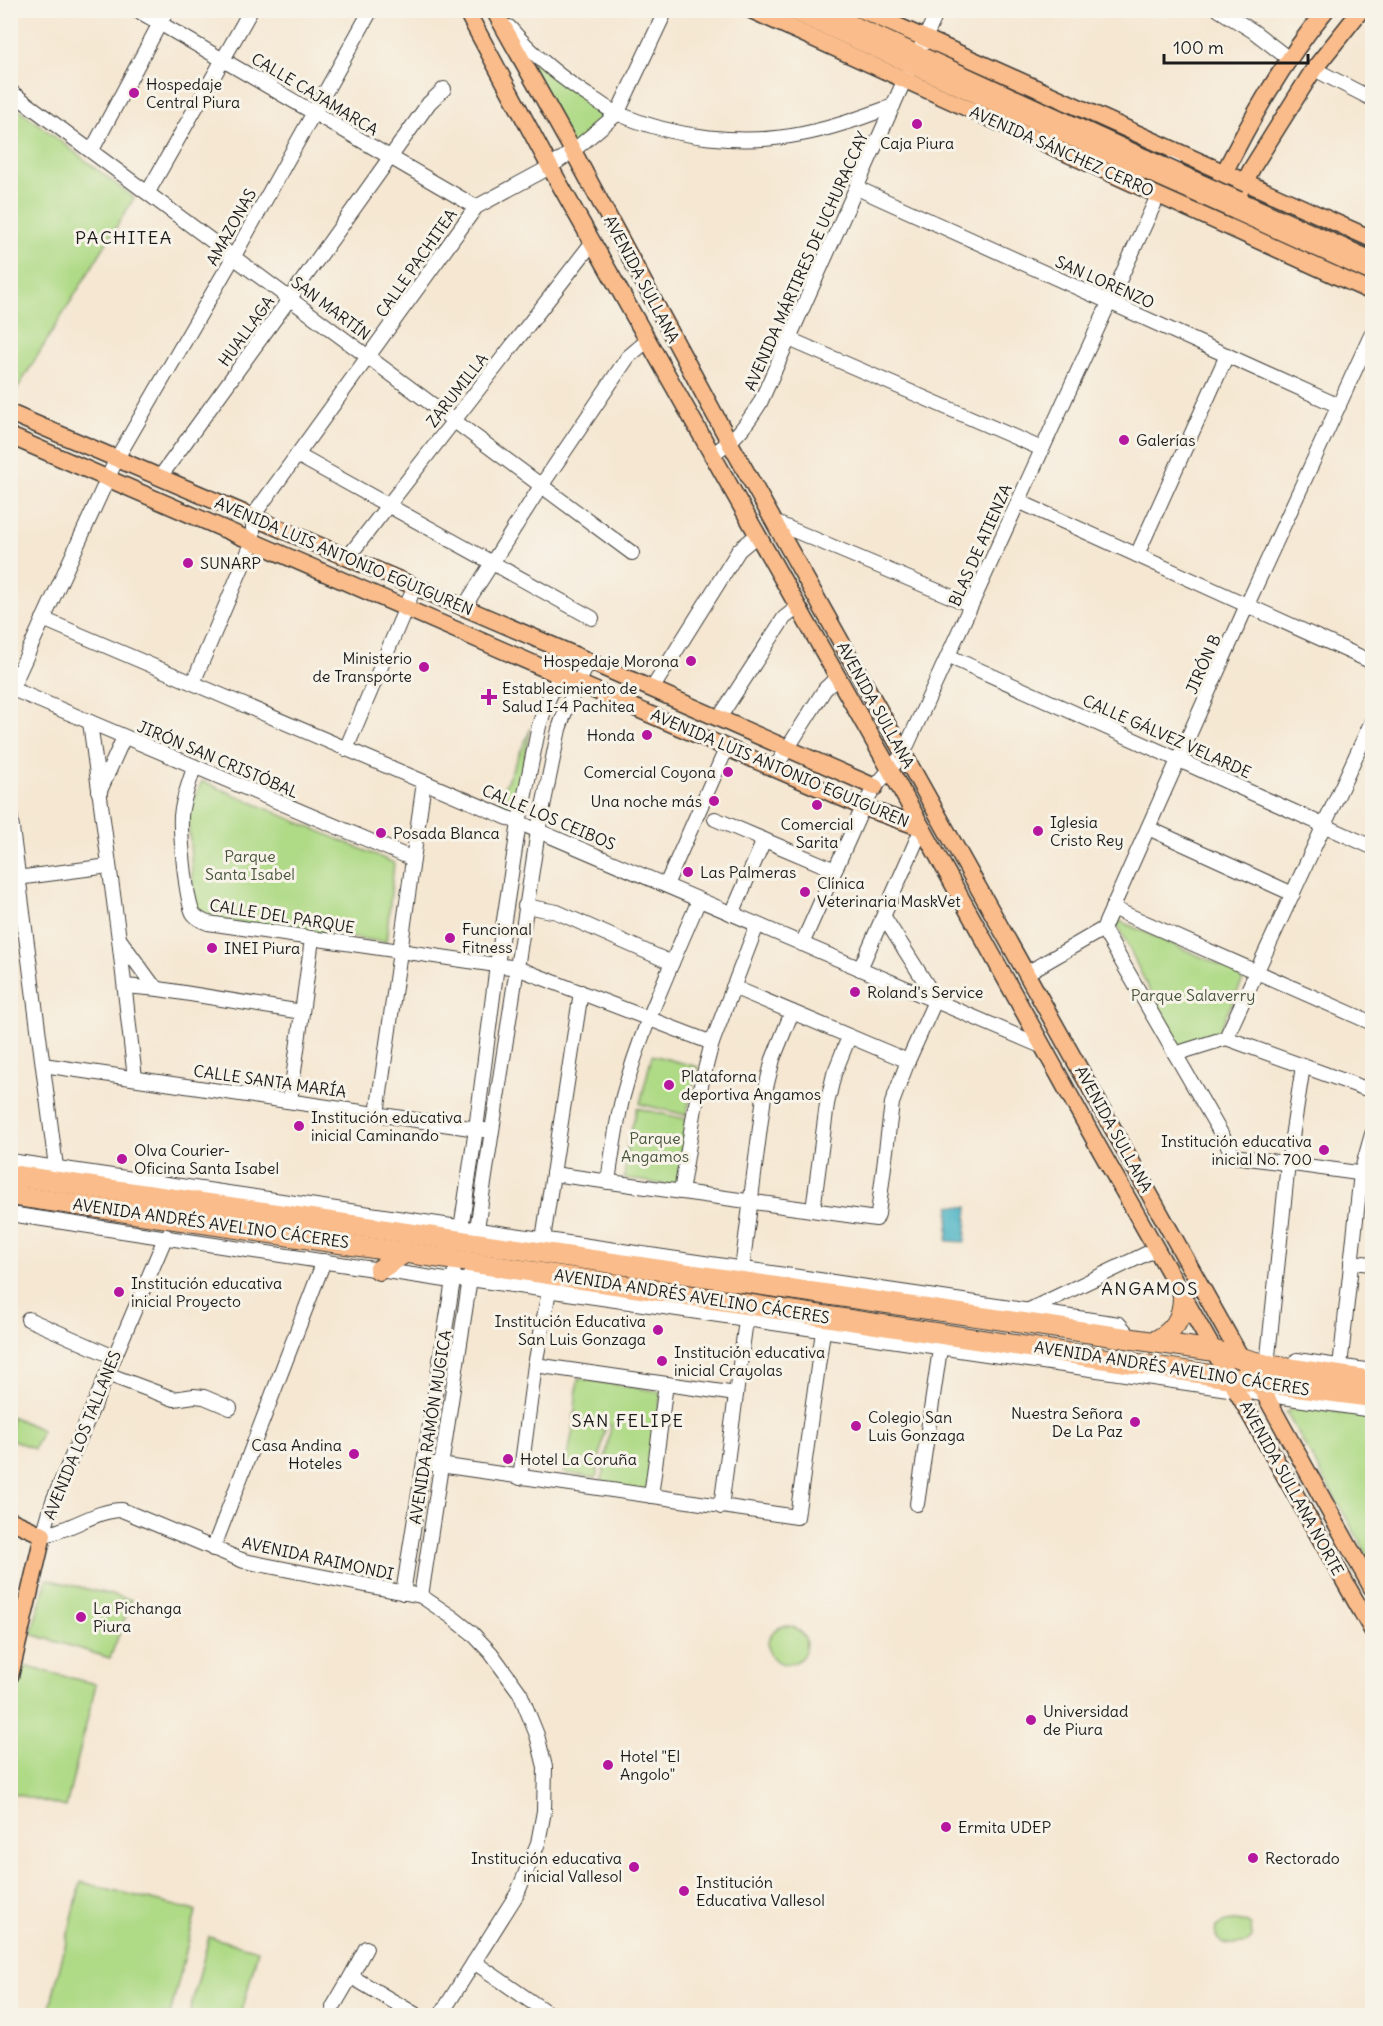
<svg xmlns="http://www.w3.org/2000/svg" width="1383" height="2026" font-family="Delius,sans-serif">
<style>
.green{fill:#afda86;stroke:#667b51;stroke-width:1.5}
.water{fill:#45b1c3;stroke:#306670;stroke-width:1.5}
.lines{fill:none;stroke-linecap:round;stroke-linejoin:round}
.minor-casing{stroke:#3d3a37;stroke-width:16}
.major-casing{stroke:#3d3a37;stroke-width:19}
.highway-casing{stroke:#3d3a37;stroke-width:22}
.minor{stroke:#fff;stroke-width:14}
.major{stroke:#f9bc8a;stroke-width:16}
.highway{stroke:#f9bc8a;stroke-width:20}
.major-bridge-casing{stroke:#3d3a37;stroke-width:19;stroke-linecap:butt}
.major-bridge{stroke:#f9bc8a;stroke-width:16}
.poi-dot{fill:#b5179e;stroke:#f7f3e8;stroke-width:2}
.labels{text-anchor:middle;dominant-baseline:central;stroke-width:6;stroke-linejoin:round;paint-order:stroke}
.poi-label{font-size:16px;fill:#1c1c1c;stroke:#f7f3e8;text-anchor:start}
.street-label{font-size:16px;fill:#1c1c1c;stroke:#f7f3e8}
.park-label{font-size:16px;fill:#48553c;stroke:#f7f3e8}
.neighbourhood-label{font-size:18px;letter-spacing:1.5px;fill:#1c1c1c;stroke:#f7f3e8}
</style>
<rect width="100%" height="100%" fill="#f7f3e8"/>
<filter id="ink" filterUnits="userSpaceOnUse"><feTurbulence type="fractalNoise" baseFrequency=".0167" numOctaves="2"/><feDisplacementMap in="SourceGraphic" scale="12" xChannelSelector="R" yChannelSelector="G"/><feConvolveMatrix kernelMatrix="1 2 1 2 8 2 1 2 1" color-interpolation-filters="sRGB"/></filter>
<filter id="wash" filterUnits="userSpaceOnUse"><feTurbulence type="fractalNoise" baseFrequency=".008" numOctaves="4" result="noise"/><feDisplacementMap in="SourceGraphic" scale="24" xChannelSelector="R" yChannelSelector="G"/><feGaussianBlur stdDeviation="1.35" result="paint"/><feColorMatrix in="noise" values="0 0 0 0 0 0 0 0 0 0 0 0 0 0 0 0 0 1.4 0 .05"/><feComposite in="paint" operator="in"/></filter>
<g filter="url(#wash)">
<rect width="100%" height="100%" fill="#f5e7d2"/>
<!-- green -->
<g class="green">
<path d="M494,11L530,50L617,114L573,151Z"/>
<path d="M11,103L134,198L11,399Z"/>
<path d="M531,728L514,809L498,801Z"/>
<path d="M202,781L394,863L386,942L212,920L194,905L188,812Z"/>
<path d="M1115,919L1245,976L1215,1039L1179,1052Z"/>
<path d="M652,1055L698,1067L686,1115L640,1104Z"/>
<path d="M637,1108L686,1119L678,1187L624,1178L628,1142Z"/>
<path d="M578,1378L661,1392L647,1496L600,1490L611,1425L574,1419Z"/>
<path d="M1295,1408H1305L1372,1416V1563L1286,1412Z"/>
<path d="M11,1416L42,1430L34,1449L11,1439Z"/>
<path d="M574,1425L605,1429L596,1478L564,1473Z"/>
<path d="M47,1579L132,1600L110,1658L31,1634Z"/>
<circle cx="787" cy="1645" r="19"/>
<path d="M23,1666L96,1684L66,1807L11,1793V1717Z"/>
<path d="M81,1882L196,1911L170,2015H48Z"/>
<path d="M1235,1921L1248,1923L1251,1926L1252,1938L1245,1944C1231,1945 1212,1946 1216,1927L1224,1922Z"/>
<path d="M209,1937L258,1950L241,2015H189Z"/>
</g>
<!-- water -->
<path class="water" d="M950,1206L968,1207L965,1242L947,1241Z"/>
</g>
<g filter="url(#ink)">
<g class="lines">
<defs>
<g id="minor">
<path d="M137,10L476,207"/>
<path d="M1219,10L1253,31L1289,59"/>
<path d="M509,27C534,56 563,80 595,100C603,105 610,111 619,114C675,138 742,146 802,134C834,128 863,117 893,106"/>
<path d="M921,47L938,10"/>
<path d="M1314,69L1372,99"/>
<path d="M10,91L632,553"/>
<path d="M92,150L167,10"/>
<path d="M857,188L1339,406"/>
<path d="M148,192L251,10"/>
<path d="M789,339L1042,449"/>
<path d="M297,455L592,618"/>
<path d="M711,455C735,440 745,427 760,403L909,70"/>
<path d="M160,477L290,298L429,103L444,89"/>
<path d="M1018,501L1372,662"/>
<path d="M774,522L971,605"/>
<path d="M1137,555L1227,355"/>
<path d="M348,557L592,243"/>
<path d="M464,607L541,486L628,357L648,340"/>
<path d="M43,619L1041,1046"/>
<path d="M948,656L1372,847"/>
<path d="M193,683L253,541V516L476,207L550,167L573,151L617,114L666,10"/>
<path d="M10,688L413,859"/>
<path d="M652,689L739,550L757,535"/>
<path d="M10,692L117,458L234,256L371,10"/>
<path d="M719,718L784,618L798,607"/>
<path d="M90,722L119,939L135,1078"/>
<path d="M346,749L415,586"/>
<path d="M194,767C190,782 182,800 181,816C180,833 186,900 193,913C197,919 202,921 208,923L517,968L712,1043"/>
<path d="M775,768L825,689L838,677"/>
<path d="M99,793L124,737"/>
<path d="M10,813L56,1167"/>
<path d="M715,819L835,870"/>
<path d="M1148,828L1293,894"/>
<path d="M17,878L109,866"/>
<path d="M666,885L727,747"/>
<path d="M525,906L557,912L672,963"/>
<path d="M1112,908L1372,1023"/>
<path d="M732,914L764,840"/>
<path d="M1103,929L1234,1156L1372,1175"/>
<path d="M120,940L152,984L159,989L302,1012"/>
<path d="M802,944L863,807L875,787L903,754L1178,152"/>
<path d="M860,969L922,828"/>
<path d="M1027,973L1103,929L1247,605L1372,333"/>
<path d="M125,986L159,989"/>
<path d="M733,987L908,1061"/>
<path d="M1226,1038L1372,721"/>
<path d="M1226,1038L1372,1091"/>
<path d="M1175,1054L1226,1038"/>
<path d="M43,1065L484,1130"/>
<path d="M290,1101L312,939"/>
<path d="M377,1114L424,782"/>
<path d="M10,1161L1119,1324L1132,1339"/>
<path d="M553,1174L876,1219L878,1214L892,1103L908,1061L935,1001L932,993L884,917"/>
<path d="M608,1182C612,1153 616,1124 623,1096C641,1029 672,964 699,900"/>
<path d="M681,1192L695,1108L712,1043L757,925"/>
<path d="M813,1210L827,1104L834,1074L849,1037"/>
<path d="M10,1214L452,1281L470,1279L1372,1410"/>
<path d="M460,1235L476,1129L497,965L519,823L539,726L547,702L570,653"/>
<path d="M476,1235L538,831L559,729L566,709L589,661"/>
<path d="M166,1236L53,1501L43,1535C70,1531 95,1510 122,1510L244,1561L421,1596L452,1617L472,1633L491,1653L520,1693L537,1735L545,1767L544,1811L538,1843L517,1894L440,2016"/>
<path d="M543,1239L581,992"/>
<path d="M1351,1262L1372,1264"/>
<path d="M742,1269L764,1096L773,1059L792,1012"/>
<path d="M1029,1310L1156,1249"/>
<path d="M28,1319L114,1357"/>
<path d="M1268,1356L1288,1163L1303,1066"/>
<path d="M1297,1360L1372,1371"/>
<path d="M535,1365L736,1394"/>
<path d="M107,1374L174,1399L194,1396L204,1397L230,1408"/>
<path d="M1339,1376L1361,1173L1372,1134"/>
<path d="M433,1464L797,1517L823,1331"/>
<path d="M520,1478L535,1365L549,1291"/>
<path d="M651,1496L666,1384"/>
<path d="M917,1504L940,1349"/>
<path d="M721,1507L746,1320"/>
<path d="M213,1549L324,1261"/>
<path d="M403,1593L454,1274"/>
<path d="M421,1596L471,1272"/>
<path d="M474,1962L552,2016"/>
<path d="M350,1978L366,1948"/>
<path d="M333,2007L350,1978L357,1980L418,2016"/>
</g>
<g id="major">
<path d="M466,10L550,167L889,768L1094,1139L1372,1630"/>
<path d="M494,10L573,151L730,443L1241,1358L1265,1395L1372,1588"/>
<path d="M751,10L1372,292"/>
<path d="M789,10L1141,169"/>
<path d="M822,10L1146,158"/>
<path d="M862,10L1372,239"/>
<path d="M1219,183C1249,122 1282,63 1326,10"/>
<path d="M1240,191L1252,168L1314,69L1361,10"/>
<path d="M1239,200L1372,260"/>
<path d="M1235,211L1372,273"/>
<path d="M10,413L570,653L875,787"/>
<path d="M10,436L863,807L922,828"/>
<path d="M10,1520L43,1535L10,1676"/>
</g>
<g id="highway">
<path d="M10,1175L1215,1351L1267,1365L1372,1381"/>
<path d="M10,1195L456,1260L1257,1382L1372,1397"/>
<path d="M379,1270L406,1252"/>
<path d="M1153,1342C1173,1333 1183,1319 1183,1297"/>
</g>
</defs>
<!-- minor casing -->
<use href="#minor" class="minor-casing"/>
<!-- major casing -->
<use href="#major" class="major-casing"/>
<!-- highway casing -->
<use href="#highway" class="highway-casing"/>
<!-- minor -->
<use href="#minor" class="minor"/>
<!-- major -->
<use href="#major" class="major"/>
<!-- highway -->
<use href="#highway" class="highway"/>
<defs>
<g id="major-bridge">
<path d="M1146,158L1239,200"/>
<path d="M1141,169L1235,211"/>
</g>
</defs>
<!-- major-bridge casing -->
<use href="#major-bridge" class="major-bridge-casing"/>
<!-- major-bridge -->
<use href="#major-bridge" class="major-bridge"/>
</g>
</g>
<!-- markers -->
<g class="poi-dot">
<circle cx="134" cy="93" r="6"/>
<circle cx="917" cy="124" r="6"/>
<circle cx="1124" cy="440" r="6"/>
<circle cx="188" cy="563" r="6"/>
<circle cx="691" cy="661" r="6"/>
<circle cx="424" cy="667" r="6"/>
<path d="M486 688h6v6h6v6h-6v6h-6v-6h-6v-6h6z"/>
<circle cx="647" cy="735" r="6"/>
<circle cx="728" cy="772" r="6"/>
<circle cx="714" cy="801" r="6"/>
<circle cx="817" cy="805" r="6"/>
<circle cx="1038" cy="831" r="6"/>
<circle cx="381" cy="833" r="6"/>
<circle cx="688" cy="872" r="6"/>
<circle cx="805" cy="892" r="6"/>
<circle cx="450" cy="938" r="6"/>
<circle cx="212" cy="948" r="6"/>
<circle cx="855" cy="992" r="6"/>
<circle cx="669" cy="1085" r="6"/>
<circle cx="299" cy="1126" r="6"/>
<circle cx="1324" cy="1150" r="6"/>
<circle cx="122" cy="1159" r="6"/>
<circle cx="119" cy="1292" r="6"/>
<circle cx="658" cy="1330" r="6"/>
<circle cx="662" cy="1361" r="6"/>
<circle cx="1135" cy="1422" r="6"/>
<circle cx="856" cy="1426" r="6"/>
<circle cx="354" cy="1454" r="6"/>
<circle cx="508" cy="1459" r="6"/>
<circle cx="81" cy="1617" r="6"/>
<circle cx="1031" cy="1720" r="6"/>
<circle cx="608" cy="1765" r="6"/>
<circle cx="946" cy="1827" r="6"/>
<circle cx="1253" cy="1858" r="6"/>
<circle cx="634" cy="1867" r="6"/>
<circle cx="684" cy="1891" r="6"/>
</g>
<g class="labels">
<!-- poi labels -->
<g class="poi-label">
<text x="146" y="84">Hospedaje<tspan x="146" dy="18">Central Piura</tspan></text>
<text x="917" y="143" text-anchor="middle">Caja Piura</text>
<text x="1136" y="440">Galerías</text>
<text x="200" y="563">SUNARP</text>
<text x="412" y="658" text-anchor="end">Ministerio<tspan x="412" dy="18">de Transporte</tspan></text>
<text x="679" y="661" text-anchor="end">Hospedaje Morona</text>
<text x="502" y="688">Establecimiento de<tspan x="502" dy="18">Salud I-4 Pachitea</tspan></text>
<text x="635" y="735" text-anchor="end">Honda</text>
<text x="716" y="772" text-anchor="end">Comercial Coyona</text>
<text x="702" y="801" text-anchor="end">Una noche más</text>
<text x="1050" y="822">Iglesia<tspan x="1050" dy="18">Cristo Rey</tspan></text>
<text x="817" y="824" text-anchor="middle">Comercial<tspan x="817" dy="18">Sarita</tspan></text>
<text x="393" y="833">Posada Blanca</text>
<text x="700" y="872">Las Palmeras</text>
<text x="817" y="883">Clínica<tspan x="817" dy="18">Veterinaria MaskVet</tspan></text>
<text x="462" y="929">Funcional<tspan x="462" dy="18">Fitness</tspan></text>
<text x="224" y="948">INEI Piura</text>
<text x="867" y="992">Roland's Service</text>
<text x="681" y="1076">Plataforna<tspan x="681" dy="18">deportiva Angamos</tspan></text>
<text x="311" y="1117">Institución educativa<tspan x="311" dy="18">inicial Caminando</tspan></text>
<text x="1312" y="1141" text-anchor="end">Institución educativa<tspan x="1312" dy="18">inicial No. 700</tspan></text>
<text x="134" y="1150">Olva Courier-<tspan x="134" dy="18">Oficina Santa Isabel</tspan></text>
<text x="131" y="1283">Institución educativa<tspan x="131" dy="18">inicial Proyecto</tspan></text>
<text x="646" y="1321" text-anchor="end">Institución Educativa<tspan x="646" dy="18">San Luis Gonzaga</tspan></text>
<text x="674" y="1352">Institución educativa<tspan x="674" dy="18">inicial Crayolas</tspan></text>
<text x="1123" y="1413" text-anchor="end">Nuestra Señora<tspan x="1123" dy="18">De La Paz</tspan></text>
<text x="868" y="1417">Colegio San<tspan x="868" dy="18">Luis Gonzaga</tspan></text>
<text x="342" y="1445" text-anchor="end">Casa Andina<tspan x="342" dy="18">Hoteles</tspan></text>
<text x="520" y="1459">Hotel La Coruña</text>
<text x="93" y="1608">La Pichanga<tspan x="93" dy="18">Piura</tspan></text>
<text x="1043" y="1711">Universidad<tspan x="1043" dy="18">de Piura</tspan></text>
<text x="620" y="1756">Hotel "El<tspan x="620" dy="18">Angolo"</tspan></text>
<text x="958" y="1827">Ermita UDEP</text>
<text x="622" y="1858" text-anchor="end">Institución educativa<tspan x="622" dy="18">inicial Vallesol</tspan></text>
<text x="1265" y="1858">Rectorado</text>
<text x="696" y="1882">Institución<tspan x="696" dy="18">Educativa Vallesol</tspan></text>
</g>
<!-- street labels -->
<g class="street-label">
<text transform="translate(315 94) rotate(31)">CALLE CAJAMARCA</text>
<text transform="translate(1062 151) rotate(24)">AVENIDA SÁNCHEZ CERRO</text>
<text transform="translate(231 227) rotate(-61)">AMAZONAS</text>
<text transform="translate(806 261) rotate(-66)">AVENIDA MÁRTIRES DE UCHURACCAY</text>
<text transform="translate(416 263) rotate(-55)">CALLE PACHITEA</text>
<text transform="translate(642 279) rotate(62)">AVENIDA SULLANA</text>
<text transform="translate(1105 282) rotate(24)">SAN LORENZO</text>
<text transform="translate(331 308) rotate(37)">SAN MARTÍN</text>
<text transform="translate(246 331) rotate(-54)">HUALLAGA</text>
<text transform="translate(457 390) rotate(-52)">ZARUMILLA</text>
<text transform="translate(980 545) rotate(-66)">BLAS DE ATIENZA</text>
<text transform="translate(344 556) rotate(23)">AVENIDA LUIS ANTONIO EGUIGUREN</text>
<text transform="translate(1203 664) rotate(-66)">JIRÓN B</text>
<text transform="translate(876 705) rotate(61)">AVENIDA SULLANA</text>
<text transform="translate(1167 736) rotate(24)">CALLE GÁLVEZ VELARDE</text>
<text transform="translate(218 759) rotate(23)">JIRÓN SAN CRISTÓBAL</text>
<text transform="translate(780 768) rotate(23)">AVENIDA LUIS ANTONIO EGUIGUREN</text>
<text transform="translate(549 817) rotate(23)">CALLE LOS CEIBOS</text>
<text transform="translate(282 916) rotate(9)">CALLE DEL PARQUE</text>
<text transform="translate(270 1081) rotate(8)">CALLE SANTA MARÍA</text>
<text transform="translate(1114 1129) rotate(61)">AVENIDA SULLANA</text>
<text transform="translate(211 1223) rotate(8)">AVENIDA ANDRÉS AVELINO CÁCERES</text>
<text transform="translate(692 1296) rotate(9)">AVENIDA ANDRÉS AVELINO CÁCERES</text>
<text transform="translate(1172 1368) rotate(9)">AVENIDA ANDRÉS AVELINO CÁCERES</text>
<text transform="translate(430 1427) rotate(-81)">AVENIDA RAMÓN MUGICA</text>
<text transform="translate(82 1435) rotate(-68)">AVENIDA LOS TALLANES</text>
<text transform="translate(1292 1488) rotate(61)">AVENIDA SULLANA NORTE</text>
<text transform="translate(318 1558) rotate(12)">AVENIDA RAIMONDI</text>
</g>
<!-- park labels -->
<g class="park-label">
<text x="250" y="856">Parque<tspan x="250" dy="18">Santa Isabel</tspan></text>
<text x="1193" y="995">Parque Salaverry</text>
<text x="655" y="1138">Parque<tspan x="655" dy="18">Angamos</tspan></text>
</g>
<!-- neighbourhood labels -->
<g class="neighbourhood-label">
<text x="124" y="237">PACHITEA</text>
<text x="1150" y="1288">ANGAMOS</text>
<text x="628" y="1420">SAN FELIPE</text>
</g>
</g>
<!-- margin -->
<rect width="1383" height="2026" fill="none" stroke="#f7f3e8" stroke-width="36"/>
<!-- scale -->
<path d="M1164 54v9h144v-9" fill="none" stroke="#1c1c1c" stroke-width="3"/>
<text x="1173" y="54" font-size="18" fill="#1c1c1c" stroke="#f7f3e8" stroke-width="4.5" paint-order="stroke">100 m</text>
</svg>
